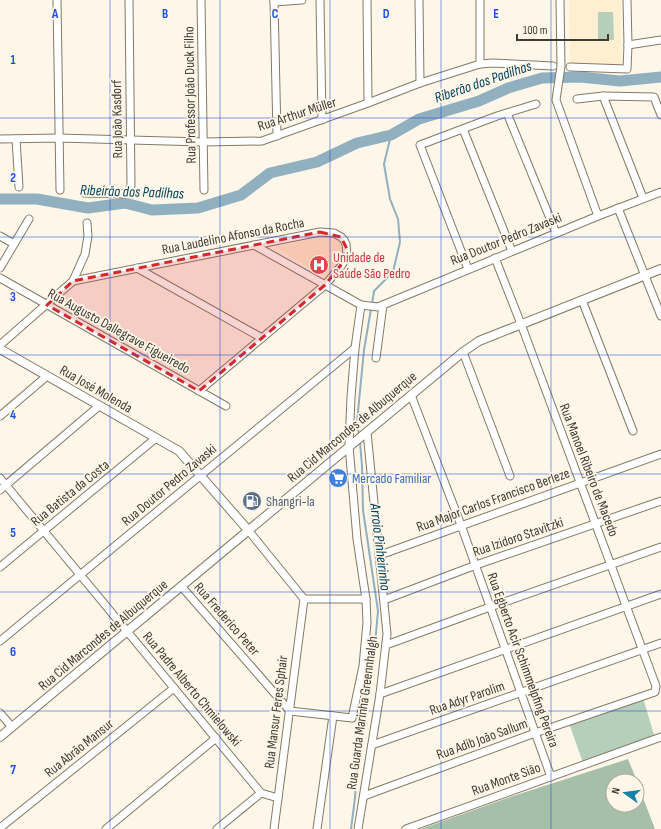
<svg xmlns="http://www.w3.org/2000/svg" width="661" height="829" font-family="'Sofia Sans Condensed',sans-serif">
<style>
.built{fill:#ffefd1}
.green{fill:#b6cfba}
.forest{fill:#a5bfa9}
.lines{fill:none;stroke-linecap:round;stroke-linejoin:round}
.stream{stroke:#90afbf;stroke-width:2}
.river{stroke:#90afbf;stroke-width:11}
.minor-casing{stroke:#847964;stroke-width:9}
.tertiary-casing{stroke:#847964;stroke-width:10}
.minor{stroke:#fff;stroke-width:7}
.tertiary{stroke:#fff;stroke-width:8}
.marked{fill:#d62828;fill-opacity:0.2;stroke:#d62828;stroke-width:3;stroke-dasharray:8 5;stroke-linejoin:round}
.grid{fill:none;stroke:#1d4ed8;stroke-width:1;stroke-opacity:0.55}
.labels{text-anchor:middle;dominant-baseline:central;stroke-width:3.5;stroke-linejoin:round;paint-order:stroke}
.street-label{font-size:14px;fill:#403b32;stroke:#fef7e9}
.health-label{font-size:14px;fill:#be3a42;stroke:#fef7e9;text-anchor:start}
.shop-label{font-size:14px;fill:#366cbe;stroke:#fef7e9;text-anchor:start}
.service-label{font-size:14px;fill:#4e5e75;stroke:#fef7e9;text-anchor:start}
.water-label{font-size:15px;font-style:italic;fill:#03435c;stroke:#fef7e9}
.grid-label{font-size:13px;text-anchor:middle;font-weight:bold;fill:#1d4ed8;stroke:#fef7e9;stroke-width:3.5;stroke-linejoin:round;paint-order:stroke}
</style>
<rect width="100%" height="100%" fill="#fef7e9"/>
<!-- built -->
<g class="built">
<path d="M569,0H621L622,67L570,66Z"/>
<path d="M329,236L339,242L343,254L324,277L276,247Z"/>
</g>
<!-- green -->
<g class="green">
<path d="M598,12H613L614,40H598Z"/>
<path d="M643,698L655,738L583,763L569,723Z"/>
</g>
<!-- forest -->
<path class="forest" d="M628,759L637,781H613V805H637V782L655,829H421L513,796Z"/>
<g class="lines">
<!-- stream -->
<g class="stream">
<path d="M372,304L374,291L393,272L400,242L398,219L390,199L384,164L391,135"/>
<path d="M359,435L357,422L364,350L371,309"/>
<path d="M351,829L355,798L360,722L374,655L378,611L363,510L362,466L360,442"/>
</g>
<!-- river -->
<path class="river" d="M0,199H37L88,208L125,203L152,210L198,208L241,195L270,173L317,162L357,143L391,135L419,119L479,101L508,88L542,78L580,77L620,81L661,77"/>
<defs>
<g id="minor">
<path d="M57,0L60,190"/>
<path d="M201,0L204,190"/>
<path d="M274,0L277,136"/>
<path d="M320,0L322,120"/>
<path d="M367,0L368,103"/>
<path d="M419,0L420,83"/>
<path d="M480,0V64"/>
<path d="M560,0L561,66L556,100L598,216"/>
<path d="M274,2L302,0"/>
<path d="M628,45L661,40"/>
<path d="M570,67L627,69L628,45L627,0"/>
<path d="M603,96L643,198"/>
<path d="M577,99L603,96L654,97L661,115"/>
<path d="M507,113L556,233"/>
<path d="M463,129L512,251"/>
<path d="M0,139L59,138L203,142L262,141L368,103L420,83L480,64L493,63L553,66"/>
<path d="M16,139L19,187"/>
<path d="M84,193L125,194L129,190L131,186L129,0"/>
<path d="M618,208L661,316"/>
<path d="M0,236L14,244"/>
<path d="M254,245L361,305L378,307L598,216L661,192"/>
<path d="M0,268L29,219"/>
<path d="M137,268L262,338"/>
<path d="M468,269L420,145L497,116L536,104"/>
<path d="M0,278L226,406"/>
<path d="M73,281L320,232L334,233L341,237L344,240L346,244L347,255L342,265L325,285L199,391"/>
<path d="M582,300L633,431"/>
<path d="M0,345L73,281L85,254L88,236L87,223"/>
<path d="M463,352L510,476"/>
<path d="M376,358L383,305"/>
<path d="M411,395L461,525L551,777"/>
<path d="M0,416L47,376"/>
<path d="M0,478L261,793L278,798"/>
<path d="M0,490L99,406"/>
<path d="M248,530L304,599H366"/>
<path d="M380,555L661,454"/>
<path d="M0,567L156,438"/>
<path d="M181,586L290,711L352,718L363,666L367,623L366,599L357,539L349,446L351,397L355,348L361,305"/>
<path d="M384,600L476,565L661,501"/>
<path d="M0,641L355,348"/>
<path d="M386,645L490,607L661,547"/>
<path d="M380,694L661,594"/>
<path d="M0,713L12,727"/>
<path d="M372,745L661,643"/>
<path d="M364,796L535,733L655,692L656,686L521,324L495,258"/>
<path d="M0,828L174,688"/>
<path d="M106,829L216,738"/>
<path d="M217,829L261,793"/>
<path d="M274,829L304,599"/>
<path d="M317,829L333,716"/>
<path d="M358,829L380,694L387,634L367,432"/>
<path d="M406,829L661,737"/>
</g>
<g id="tertiary">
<path d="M0,349L179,451L248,530"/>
<path d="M0,737L463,352L479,341L661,269"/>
</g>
</defs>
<!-- minor casing -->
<use href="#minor" class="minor-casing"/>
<!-- tertiary casing -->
<use href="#tertiary" class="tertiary-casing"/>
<!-- minor -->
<use href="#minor" class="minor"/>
<!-- tertiary -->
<use href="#tertiary" class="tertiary"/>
</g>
<!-- marked area -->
<path class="marked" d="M320,232L341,237L347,249L345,260L325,285L199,391L47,305L73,281Z"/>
<!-- grid -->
<path class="grid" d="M110,0V829M220,0V829M330,0V829M441,0V829M551,0V829M0,118H661M0,237H661M0,355H661M0,474H661M0,592H661M0,711H661"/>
<!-- icons -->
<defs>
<symbol id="hospital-disc" viewBox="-11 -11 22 22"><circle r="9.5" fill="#e0444e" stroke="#fef7e9"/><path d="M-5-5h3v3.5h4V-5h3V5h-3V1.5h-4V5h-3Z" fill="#fff"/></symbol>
<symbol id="supermarket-disc" viewBox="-11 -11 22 22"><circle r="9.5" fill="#3f7fe0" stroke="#fef7e9"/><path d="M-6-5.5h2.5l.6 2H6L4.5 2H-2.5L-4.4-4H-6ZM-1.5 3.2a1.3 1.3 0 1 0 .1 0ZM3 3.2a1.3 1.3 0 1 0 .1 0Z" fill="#fff"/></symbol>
<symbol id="fuel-disc" viewBox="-11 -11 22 22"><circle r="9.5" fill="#5c6f8a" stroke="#fef7e9"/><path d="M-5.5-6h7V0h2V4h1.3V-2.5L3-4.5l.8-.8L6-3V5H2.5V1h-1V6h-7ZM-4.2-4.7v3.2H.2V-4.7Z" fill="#fff"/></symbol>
</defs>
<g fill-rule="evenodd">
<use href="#hospital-disc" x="308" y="254" width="22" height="22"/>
<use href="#supermarket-disc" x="327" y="467" width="22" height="22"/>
<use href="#fuel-disc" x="241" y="490" width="22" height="22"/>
</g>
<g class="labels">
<!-- street labels -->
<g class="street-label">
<text transform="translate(190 95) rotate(-91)">Rua Professor João Duck Filho</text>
<text transform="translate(297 114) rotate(-18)">Rua Arthur Müller</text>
<text transform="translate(117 119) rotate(-91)">Rua João Kasdorf</text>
<text transform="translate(233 236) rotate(-11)">Rua Laudelino Afonso da Rocha</text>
<text transform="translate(506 239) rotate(-22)">Rua Doutor Pedro Zavaski</text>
<text transform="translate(119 331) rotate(29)">Rua Augusto Dallegrave Figueiredo</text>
<text transform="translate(96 389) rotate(30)">Rua José Molenda</text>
<text transform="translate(352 427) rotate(-40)">Rua Cid Marcondes de Albuquerque</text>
<text transform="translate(589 470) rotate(69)">Rua Manoel Ribeiro de Macedo</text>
<text transform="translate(169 485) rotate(-40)">Rua Doutor Pedro Zavaski</text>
<text transform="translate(70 493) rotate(-39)">Rua Batista da Costa</text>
<text transform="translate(493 500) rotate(-20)">Rua Major Carlos Francisco Berleze</text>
<text transform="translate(518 537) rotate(-19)">Rua Izidoro Stavitzki</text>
<text transform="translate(227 619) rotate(49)">Rua Frederico Peter</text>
<text transform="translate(103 635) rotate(-40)">Rua Cid Marcondes de Albuquerque</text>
<text transform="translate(523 660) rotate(70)">Rua Egberto Acir Schimmelpfing Pereira</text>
<text transform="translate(192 689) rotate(50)">Rua Padre Alberto Chmielowski</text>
<text transform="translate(467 698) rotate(-19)">Rua Adyr Parolim</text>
<text transform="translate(276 712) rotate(-83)">Rua Mansur Feres Sphair</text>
<text transform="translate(362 713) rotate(-82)">Rua Guarda Marinha Greennhalgh</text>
<text transform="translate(482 739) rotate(-20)">Rua Adib João Sallum</text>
<text transform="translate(79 748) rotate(-39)">Rua Abrão Mansur</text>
<text transform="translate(506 779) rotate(-20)">Rua Monte Sião</text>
</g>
<!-- health labels -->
<g class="health-label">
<text x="333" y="257">Unidade de<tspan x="333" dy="16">Saúde São Pedro</tspan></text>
</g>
<!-- shop labels -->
<g class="shop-label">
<text x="352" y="478">Mercado Familiar</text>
</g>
<!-- service labels -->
<g class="service-label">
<text x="266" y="501">Shangri-la</text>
</g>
<!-- water labels -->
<g class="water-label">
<text transform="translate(483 82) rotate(-19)">Riberão dos Padilhas</text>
<text transform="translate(132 192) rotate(2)">Ribeirão dos Padilhas</text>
<text transform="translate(380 547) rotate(83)">Arroio Pinheirinho</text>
</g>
</g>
<g class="grid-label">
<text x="55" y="18">A</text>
<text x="165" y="18">B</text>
<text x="275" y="18">C</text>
<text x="386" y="18">D</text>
<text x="496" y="18">E</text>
<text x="13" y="64">1</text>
<text x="13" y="182">2</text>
<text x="13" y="301">3</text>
<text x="13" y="419">4</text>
<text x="13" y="537">5</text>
<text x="13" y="656">6</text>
<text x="13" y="774">7</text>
</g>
<!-- north arrow -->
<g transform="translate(625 793) rotate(284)"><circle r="19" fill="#fef7e9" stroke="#b2aca0"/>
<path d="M0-3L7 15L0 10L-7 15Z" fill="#1680a9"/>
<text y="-6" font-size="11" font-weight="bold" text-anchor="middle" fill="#403b32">N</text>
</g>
<!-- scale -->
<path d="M517 34v6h91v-6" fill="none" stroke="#403b32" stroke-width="2"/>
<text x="523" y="34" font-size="12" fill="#403b32" stroke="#fef7e9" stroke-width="3" paint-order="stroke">100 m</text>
</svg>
